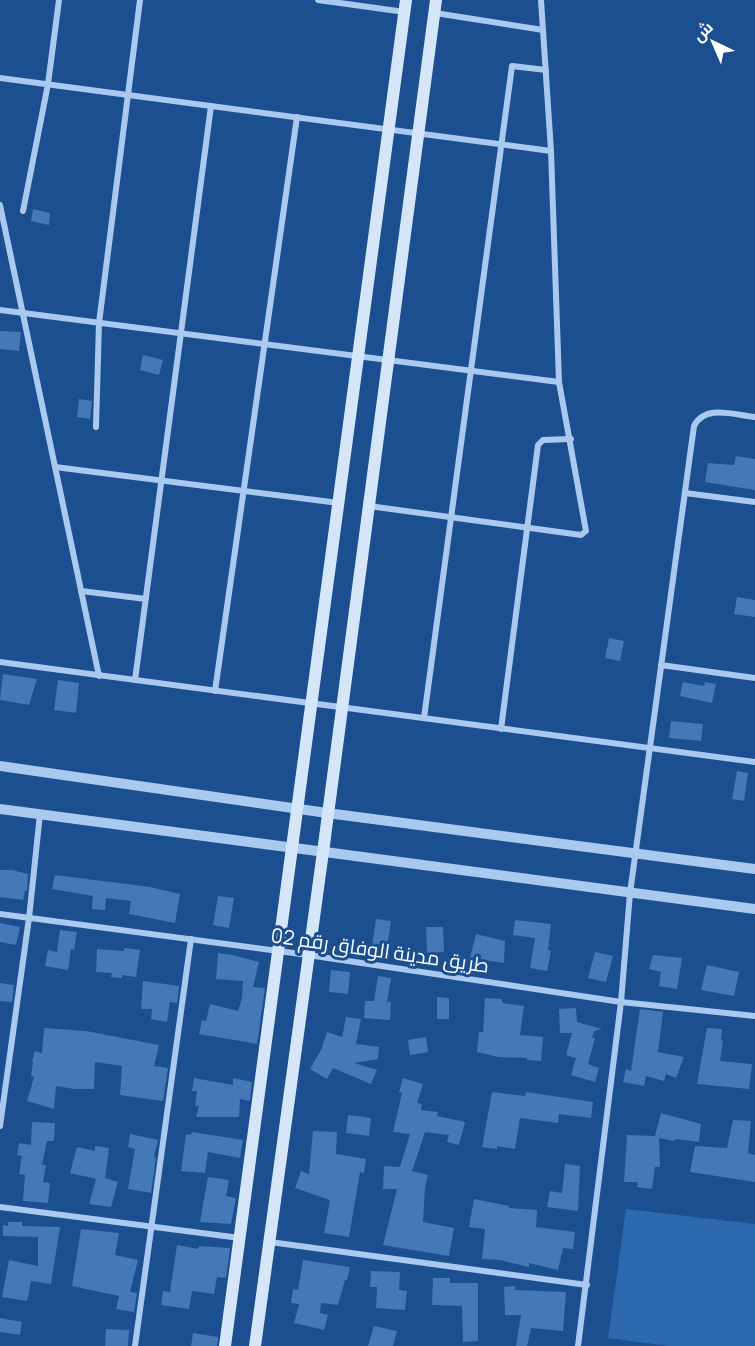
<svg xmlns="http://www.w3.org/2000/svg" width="755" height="1346" font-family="Manrope,Cairo,sans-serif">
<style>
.green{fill:#2e69ad}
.building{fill:#4478b7}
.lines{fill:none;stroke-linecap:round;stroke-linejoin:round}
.minor{stroke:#a9c9ee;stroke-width:6}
.tertiary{stroke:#a9c9ee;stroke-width:10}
.secondary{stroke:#d6e6fa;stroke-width:12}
.labels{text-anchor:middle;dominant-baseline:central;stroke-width:6;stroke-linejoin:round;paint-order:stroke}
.street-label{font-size:20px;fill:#fff;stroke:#1b4f8f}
</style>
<rect width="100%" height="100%" fill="#1b4f8f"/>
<!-- green -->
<path class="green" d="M626,1209L755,1224V1346H669L608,1338Z"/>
<!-- building -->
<g class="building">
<path d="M33,209L50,213L49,225L31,221Z"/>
<path d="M0,331L21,332L19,351L0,349Z"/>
<path d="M143,355L163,360L159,375L140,370Z"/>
<path d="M79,399L92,401L90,419L77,417Z"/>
<path d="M736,456L755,459V490L705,482L708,463L734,465Z"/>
<path d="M737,597L755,600V617L734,614Z"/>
<path d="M609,638L624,641L620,661L605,658Z"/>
<path d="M3,674L37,679L29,705L0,700Z"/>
<path d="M58,680L79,683L76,713L54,710Z"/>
<path d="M683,682L704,686L705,682L716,684L712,703L680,696Z"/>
<path d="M671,721L703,724L701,741L669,738Z"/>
<path d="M737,771L748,773L744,801L732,799Z"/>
<path d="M0,870H12L28,874L27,891H25L23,900L0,897Z"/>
<path d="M55,875L150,887L180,894L175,923L129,914L131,901L106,898L105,910L92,909L93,896L52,889Z"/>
<path d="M218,896L234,898L229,928L213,925Z"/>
<path d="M376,919L391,921L387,948L372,946Z"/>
<path d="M515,920L551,924L548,950L551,951L547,971L530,968L535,938L513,935Z"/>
<path d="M0,923L20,927L16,945L0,942Z"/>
<path d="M426,927H443L444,952L427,953Z"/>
<path d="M60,930L77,932L74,950L71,949L68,970L45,966L48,950L57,952Z"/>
<path d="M476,934L505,941L504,963L470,958Z"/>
<path d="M124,948L140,950L136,977L122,975V978L111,977L112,973L96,972L97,949L124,951Z"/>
<path d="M595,952L613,956L606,982L588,978Z"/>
<path d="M218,953L233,955L259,962L253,987L265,988L257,1044L199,1034L202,1020L206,1021L210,1004L238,1011L242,998L243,981L216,979Z"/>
<path d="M653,955L682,958L677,989L659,986L661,972L649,969Z"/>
<path d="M707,965L739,972L734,996L701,990Z"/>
<path d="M331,970L350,972L348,994L329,992Z"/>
<path d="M378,976L391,978L387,1002H391L390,1020L364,1018L365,1001H374Z"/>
<path d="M143,981L179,986L177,1003L170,1002L167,1022L151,1019L152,1009H141Z"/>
<path d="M0,983L14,985L12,1002L0,1001Z"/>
<path d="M437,997L449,998V1019H437Z"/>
<path d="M485,998L502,999V1003L524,1006L520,1035L543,1037L541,1061L527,1060V1058L498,1057L477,1052L479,1032H483Z"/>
<path d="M576,1008L577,1022L602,1029L594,1031L592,1038H595L588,1064L599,1068L595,1082L571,1075L576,1058L566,1055L572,1033H560L559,1009Z"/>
<path d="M640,1009L663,1012L658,1052L684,1057L676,1078L666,1074L664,1081L646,1076L644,1086L623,1082L626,1069L631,1071Z"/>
<path d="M346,1017L361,1019L356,1044L379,1047L378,1059L354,1063L377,1070L371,1084L333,1068L327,1079L310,1069L321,1050L327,1032L342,1037Z"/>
<path d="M44,1028L86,1031L159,1045L154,1066L168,1068L163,1101L120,1095L122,1066L95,1062L94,1089H74L56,1086L54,1109L27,1101L34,1077L31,1076L33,1063L32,1062L35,1051L42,1053Z"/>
<path d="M707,1028L722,1029L721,1040L723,1041L720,1061L752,1064L749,1089L697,1084Z"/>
<path d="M426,1037L428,1052L410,1055L408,1040Z"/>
<path d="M194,1078L233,1085V1078L252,1082L250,1101L240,1099L239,1117H196L199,1106H195L197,1091H192Z"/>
<path d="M403,1078L423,1084L417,1103L422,1104L421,1110L438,1112L437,1116L465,1122L459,1145L447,1142L449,1135L425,1132L412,1171L428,1175L425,1187L423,1222L454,1228L449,1256L383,1245L397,1189H383L384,1166L400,1167L410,1134L393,1132L402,1093L399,1092Z"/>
<path d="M492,1092L525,1096L526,1092L593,1102L591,1118L559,1114L558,1123L520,1118L515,1149L497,1146V1149L482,1147Z"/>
<path d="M661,1113L701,1124L699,1142L675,1139L674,1141L659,1138L660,1167H655L652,1189L637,1187L638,1182H624L627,1135L655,1136Z"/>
<path d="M348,1115L371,1118L369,1136L346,1133Z"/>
<path d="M733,1120L751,1121L748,1153L755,1155V1182L690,1172L695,1146L727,1148Z"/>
<path d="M32,1122L55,1123L54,1141H47L42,1165H46L43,1182L50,1183L48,1203L23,1201L25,1175L19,1174L22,1156L17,1155L19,1143L31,1145Z"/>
<path d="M313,1131L337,1132L336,1154L366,1159L364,1173L360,1172L349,1237L324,1233L330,1200L295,1188L301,1171L309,1174Z"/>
<path d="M192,1132L243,1140L240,1158L208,1152L205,1173L181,1171L186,1134L191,1135Z"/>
<path d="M130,1134L158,1140L154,1157L156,1158L151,1193L128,1189L135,1149L128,1147Z"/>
<path d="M95,1146L109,1148L105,1178L118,1182L111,1207L89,1204L96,1179L70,1173L77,1147L95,1151Z"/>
<path d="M565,1164L580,1166L578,1211L547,1207L550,1191L562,1193Z"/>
<path d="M208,1177L229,1180L226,1196L236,1198L231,1224L200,1222Z"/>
<path d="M474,1199L509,1206V1208L537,1210L536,1227L575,1232L573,1249L563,1248L558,1270L529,1263V1267L500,1260L482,1259L485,1229L469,1227Z"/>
<path d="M8,1222H22V1226L60,1227L51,1284L31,1281L27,1301L2,1297L9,1260L38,1266V1237L3,1236V1225L8,1226Z"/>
<path d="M81,1229L119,1233L115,1255L138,1260L130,1292L137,1293L134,1312L116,1309L119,1296L72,1286Z"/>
<path d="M177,1245L198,1249L199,1246L230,1248L226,1278L217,1277L214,1294L192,1291L189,1309L161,1305L163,1291L170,1292Z"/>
<path d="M303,1260L350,1267L347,1280H345L338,1305L321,1303L320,1313L328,1315L324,1330L294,1323L299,1304L291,1303L293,1289L298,1290Z"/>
<path d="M371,1271L400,1272L399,1290L407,1291L405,1310L376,1308L377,1287H370Z"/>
<path d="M433,1278H450V1283H478V1341L463,1342L462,1306L432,1305Z"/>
<path d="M515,1286V1290L566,1292L563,1331L531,1328L527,1346H516L521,1315H505L504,1287Z"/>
<path d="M0,1318L22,1322L20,1335L0,1332Z"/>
<path d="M374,1326L397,1331L393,1346H368Z"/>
<path d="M106,1329L129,1330L128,1346H105Z"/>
<path d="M193,1333L218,1337L217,1346H191Z"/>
</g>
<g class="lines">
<!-- minor -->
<g class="minor">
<path d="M318,0L405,12"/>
<path d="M435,13L543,30"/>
<path d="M0,78L551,151"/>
<path d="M0,205L99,676"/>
<path d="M23,211L48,84L59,0"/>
<path d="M0,310L559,382"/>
<path d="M96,427L99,323L140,0"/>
<path d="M55,467L339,503"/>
<path d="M685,493L755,502"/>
<path d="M369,506L581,535L586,531L559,382L551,151L541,0"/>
<path d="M81,591L146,599"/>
<path d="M0,662L755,762"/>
<path d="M661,665L755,678"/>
<path d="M135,680L211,106"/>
<path d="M215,691L297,117"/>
<path d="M424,718L512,66L546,70"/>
<path d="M501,729L538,445L543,440L571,439"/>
<path d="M0,914L308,955L621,1002L755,1016"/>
<path d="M0,1126L29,918L40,814"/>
<path d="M0,1207L240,1238"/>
<path d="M270,1242L587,1285"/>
<path d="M135,1346L191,939"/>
<path d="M578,1346L621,1002L630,893L694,426C705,404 734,415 755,417"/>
</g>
<!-- tertiary -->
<g class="tertiary">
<path d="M0,766L327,813L755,869"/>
<path d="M0,809L755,909"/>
</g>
<!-- secondary -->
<g class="secondary">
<path d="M225,1346L406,0"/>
<path d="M255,1346L323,852L436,0"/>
</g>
</g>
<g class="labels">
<!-- street labels -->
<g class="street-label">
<text transform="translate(380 950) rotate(8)">طريق مدينة الوفاق رقم 02</text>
</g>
</g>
<!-- north arrow -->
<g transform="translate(713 42) rotate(316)" stroke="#1b4f8f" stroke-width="4.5" paint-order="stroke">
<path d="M0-4.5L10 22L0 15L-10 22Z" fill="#ffffff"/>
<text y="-9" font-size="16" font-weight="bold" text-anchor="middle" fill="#ffffff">ش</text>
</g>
</svg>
